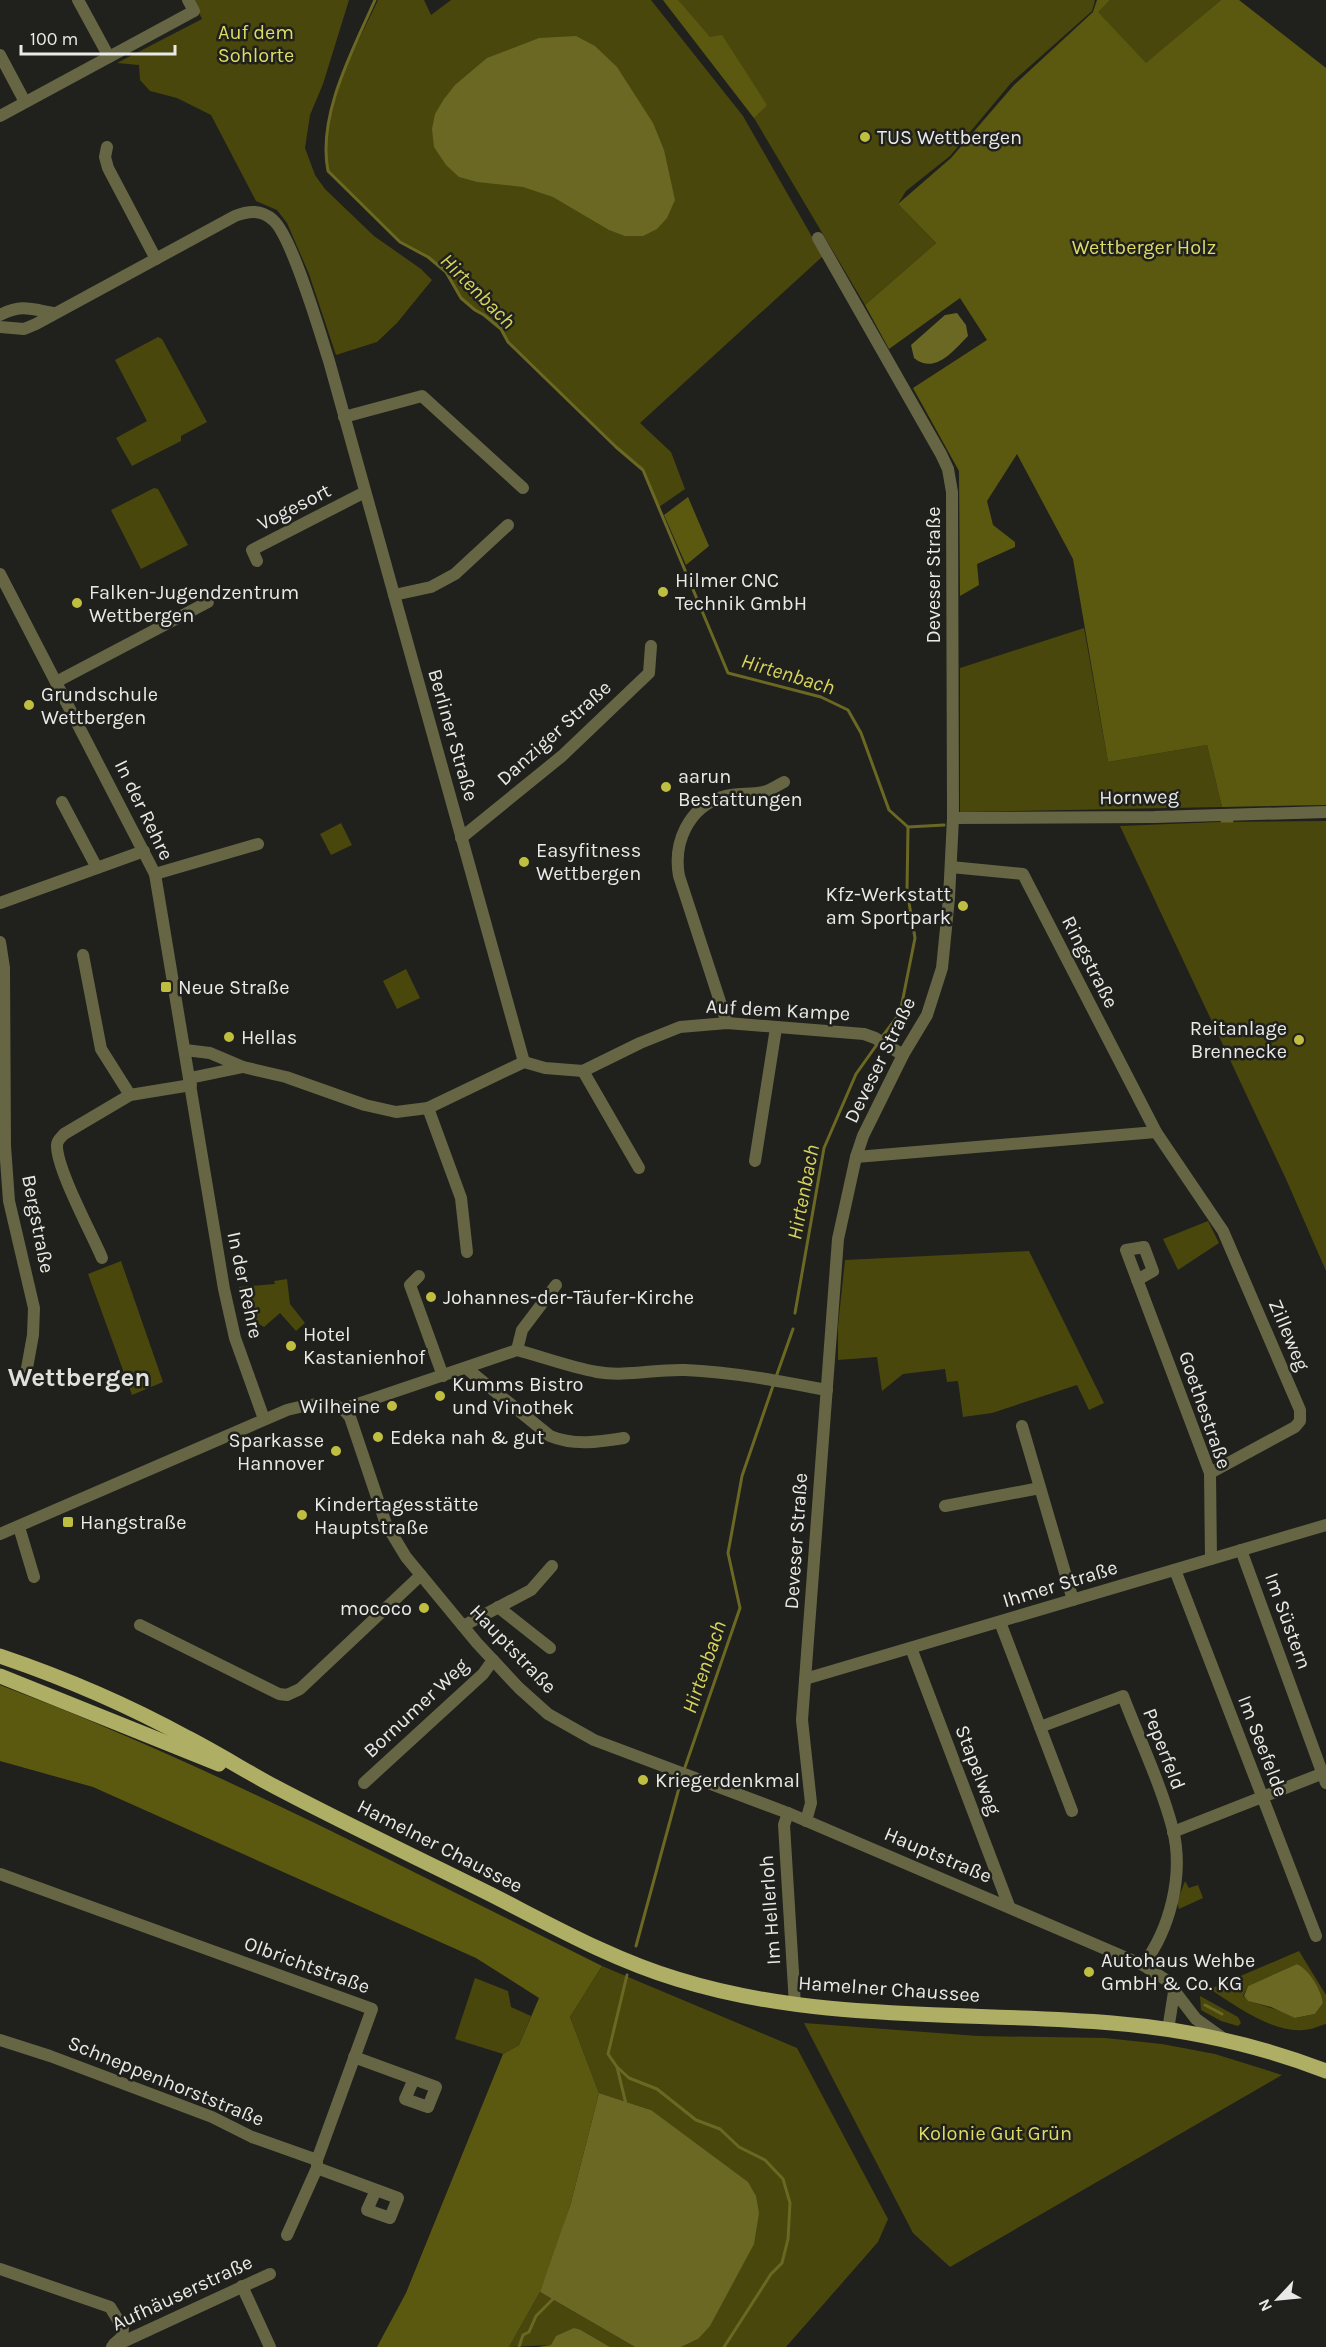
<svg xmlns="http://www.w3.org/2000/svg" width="1326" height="2347" font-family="Karla,sans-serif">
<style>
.green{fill:#49470c;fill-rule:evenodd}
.forest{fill:#5b590f}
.water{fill:#6a6823}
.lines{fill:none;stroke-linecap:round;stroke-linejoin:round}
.stream{stroke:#6a6823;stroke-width:3}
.street{stroke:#664;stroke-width:12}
.primary{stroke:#aeae64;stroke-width:15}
.poi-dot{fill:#c0be40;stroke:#20201d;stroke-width:2}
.labels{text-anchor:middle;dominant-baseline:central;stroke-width:5;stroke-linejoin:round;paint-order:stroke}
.park-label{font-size:20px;fill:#dedc63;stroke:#20201d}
.poi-label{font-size:20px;fill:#e9e9e7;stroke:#20201d;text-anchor:start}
.street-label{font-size:20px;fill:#e9e9e7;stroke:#20201d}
.water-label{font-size:21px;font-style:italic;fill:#d6d45a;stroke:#20201d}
.district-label{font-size:26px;font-weight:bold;fill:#e1e1dc;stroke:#20201d}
</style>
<rect width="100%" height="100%" fill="#20201d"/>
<!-- green -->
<g class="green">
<path d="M193,0H349L323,84L310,115L305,148L315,175L325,189L374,236L421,269L432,280L397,323L377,342L336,355L309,274L287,223L277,210L256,201L211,115L177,98L150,91L140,80L139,65L117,63L202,19Z"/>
<path d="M378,0H424L431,15L451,0H651L743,116L823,256L640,423L671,452L685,489L659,507L644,471L616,447L508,342L501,329L484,315L475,310L461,298L446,272L428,257L400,242L328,171C316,113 355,50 378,0Z"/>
<path d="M663,0H1094L1095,1L1092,11L1011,83L950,156L906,191L898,204L936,243L865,305L754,118Z"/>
<path d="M1110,0H1221L1146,64L1097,12Z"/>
<path d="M158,337L162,339L207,422L181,436V441L132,466L116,438L147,421L115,360Z"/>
<path d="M154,488L158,489L188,545L141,569L111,510Z"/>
<path d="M1084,628L1108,762L1207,745L1222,807L960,812V668Z"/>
<path d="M1326,821V1271L1286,1179L1120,826L1218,822Z"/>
<path d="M341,823L352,845L331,855L320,834Z"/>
<path d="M406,969L420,998L397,1009L383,981Z"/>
<path d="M1208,1221L1219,1243L1178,1270L1163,1239Z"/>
<path d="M1029,1251L1104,1403L1089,1410L1077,1385L992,1413L963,1417L958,1381L947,1382L945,1369L903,1374L882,1391L877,1357L838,1360V1326L845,1260Z"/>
<path d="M121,1261L163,1382L132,1395L88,1274Z"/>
<path d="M287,1279L290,1304L305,1323L296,1331L280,1313L264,1327L249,1318L247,1307L243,1308L239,1287L275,1284L274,1281Z"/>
<path d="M1185,1881L1189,1888L1198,1885L1203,1898L1179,1909L1177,1902Z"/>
<path d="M1299,1951L1326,1995V2024C1319,2026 1311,2030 1303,2030C1273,2033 1234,2005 1210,1989ZM1297,1964C1310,1970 1320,1990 1323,2003L1315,2014L1296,2018L1281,2011L1249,2001L1243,1996L1248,1986Z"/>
<path d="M602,1966L797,2048L888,2219L878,2242L786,2347H681L698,2339L651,2110L599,2093L570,2017Z"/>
<path d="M475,1978L508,1991L511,2007L531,2016L519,2045L503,2054L455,2039Z"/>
<path d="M1200,1996L1238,2017L1241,2023L1238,2026L1221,2021L1201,2010Z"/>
<path d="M804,2023L978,2036L1105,2038L1162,2044L1215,2054L1282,2075L950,2267L913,2233Z"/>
<path d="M540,2292L635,2347H610L581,2330L551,2345L509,2347Z"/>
</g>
<!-- forest -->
<g class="forest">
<path d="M663,0H678L710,37L722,35L767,105L754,118Z"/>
<path d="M1097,0H1110L1098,12L1146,63L1221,0H1239L1326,68V805L1222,807L1207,745L1108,762L1073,559L1017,454L987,501L993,525L1015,542V547L977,564L979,585L960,596L959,471L913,388L987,340L960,298L889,349L865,305L936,243L898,204L951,158L1014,85L1093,12Z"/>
<path d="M688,497L709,546L686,565L664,515Z"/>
<path d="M0,1685C207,1763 404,1868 602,1966L570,2017L599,2093L570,2206L553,2259L540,2292L509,2347H377L406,2293L503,2054L519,2045L539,1998L476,1958L93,1787L0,1761Z"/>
</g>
<!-- water -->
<g class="water">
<path d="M576,36L595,46L617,67L653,123L664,150L675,200L667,218L657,229L643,236H625L609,230L553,197L523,187L477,182L459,177L446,165L434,147L432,129L435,114L444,99L455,85L487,58L539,38Z"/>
<path d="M957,313L966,325L968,336C953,351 935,375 914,358L911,345L945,315Z"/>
<path d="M1297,1964C1310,1970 1321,1990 1323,2003L1315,2014L1295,2018L1271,2007L1248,2001L1244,1996L1248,1986Z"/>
<path d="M599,2093L651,2110L748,2182L756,2196L759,2213L754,2244L710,2326L698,2339L681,2347H635L540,2292L570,2206Z"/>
<path d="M574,2328L581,2330L610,2347H538L551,2345L556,2336Z"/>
</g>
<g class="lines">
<!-- stream -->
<g class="stream">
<path d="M375,0C353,50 317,115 328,171L400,242L428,257L446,272L461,298L475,310L484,315L501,329L508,342L616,447L643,470L728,673L821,697L848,710L861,733L889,810L908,827L907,891L915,938L900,1013L882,1037"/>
<path d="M1222,821H1232"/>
<path d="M908,827L944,825"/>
<path d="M795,1313L824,1148L856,1074L878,1043"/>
<path d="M776,1377L793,1329"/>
<path d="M684,1770L740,1608L728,1553L742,1476L774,1383"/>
<path d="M636,1946L682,1777"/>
<path d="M627,1975L608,2054L617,2067L629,2078L657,2089L696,2120L720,2129L739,2147L765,2160L783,2179L790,2203L788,2239L782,2263L771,2274L724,2347"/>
<path d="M1205,2005L1222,2014"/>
<path d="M617,2067L626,2104"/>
<path d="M519,2347L523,2335L529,2332L536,2316L555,2297"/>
</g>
<!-- street -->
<g class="street">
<path d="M78,0L109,57"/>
<path d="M0,55L25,102"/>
<path d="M0,116L194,11L188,0"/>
<path d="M107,147L105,157L108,168L156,259"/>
<path d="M0,315C21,304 31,309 53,313"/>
<path d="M0,327L24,329L36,324L235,216C248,211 261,209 273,220C292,236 320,333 329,361L524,1062"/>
<path d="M344,417L422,396L523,488"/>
<path d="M257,561L252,550L365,492"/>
<path d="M0,574L155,874L224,1289L235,1338L264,1419"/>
<path d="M394,595L431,587L455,574L508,525"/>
<path d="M56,682L208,602"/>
<path d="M62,802L97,868"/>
<path d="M953,818L1154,817L1326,812"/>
<path d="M461,838L562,756L649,673L651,646"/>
<path d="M951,867L1023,874L1156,1132L1223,1231L1300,1410V1421L1295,1427L1210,1473"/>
<path d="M155,874L258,844"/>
<path d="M0,903L144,851"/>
<path d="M0,942L4,968L5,1146L9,1201L34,1308L33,1335L27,1368"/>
<path d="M83,955L101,1049L130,1095"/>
<path d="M727,1023L679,876C673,843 688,808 722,797C735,792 749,795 763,792C770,791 778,785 784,782"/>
<path d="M185,1050L210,1053L243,1067L286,1077L365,1105L396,1112L428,1108L524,1062L545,1068L583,1071L640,1043L680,1027L727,1023L864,1034L875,1038L903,1055"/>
<path d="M583,1071L639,1168"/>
<path d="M190,1078L243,1067"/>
<path d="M428,1108L461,1198L467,1252"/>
<path d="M856,1157L1156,1132"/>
<path d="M755,1161L776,1028"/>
<path d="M102,1258C92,1234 56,1168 57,1145C57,1140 61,1138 64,1134L130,1095L191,1085"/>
<path d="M419,1276L410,1285L443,1376"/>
<path d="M1137,1280L1153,1271L1144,1247L1126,1250L1210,1473L1211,1559"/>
<path d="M517,1350C543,1357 570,1367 597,1372C626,1377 655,1369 685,1370C732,1372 780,1381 827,1390"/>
<path d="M517,1350L522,1330L556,1285"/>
<path d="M466,1368L550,1436C574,1446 599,1442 624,1438"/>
<path d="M346,1411L349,1407L517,1350"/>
<path d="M1022,1426L1073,1600"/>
<path d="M945,1506L1040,1488"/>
<path d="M19,1527L34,1577"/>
<path d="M0,1534L287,1410C307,1405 336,1397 350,1417L386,1524L406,1557L477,1643L519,1688L548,1714L594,1740L788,1813L1143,1965L1166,1980L1196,2019L1224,2039"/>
<path d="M1241,1550L1326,1783"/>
<path d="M1175,1570L1316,1936"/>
<path d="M498,1607L550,1648"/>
<path d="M1000,1622L1072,1811"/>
<path d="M140,1625L279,1694L287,1695L300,1689L421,1575"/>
<path d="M463,1626L531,1590L552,1566"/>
<path d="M911,1648L1009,1906"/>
<path d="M805,1679L1326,1525"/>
<path d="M1040,1727L1123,1696C1139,1738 1162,1787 1173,1830C1184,1875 1170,1929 1143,1965"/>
<path d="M364,1783L483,1674L493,1660"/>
<path d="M788,1813L784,1825L795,2005"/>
<path d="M806,1821L811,1803L802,1720L838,1239L856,1157L863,1136L903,1055L927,1015L942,968L949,898L953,818L952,492L948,469L941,454L818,238"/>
<path d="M1173,1832L1326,1772"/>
<path d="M0,1874L372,2009L317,2160V2168L287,2235"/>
<path d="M1168,2030L1174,1992"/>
<path d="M0,2040L50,2056L212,2117L252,2137L317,2160"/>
<path d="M354,2057L436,2087L428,2107L405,2099L414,2079"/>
<path d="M317,2168L398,2198L390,2218L367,2210L376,2190"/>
<path d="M0,2269L110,2307L123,2328L122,2337L114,2344"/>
<path d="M242,2286L270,2347"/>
<path d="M112,2347L270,2274"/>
</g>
<!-- primary -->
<g class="primary">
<path d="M0,1656C65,1678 128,1705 188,1738C215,1752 241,1768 268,1783C341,1822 416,1857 490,1894C551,1925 611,1959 677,1979C818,2023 967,2011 1112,2023C1184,2029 1259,2045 1326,2071"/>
<path d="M0,1676L219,1764"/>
</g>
</g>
<!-- markers -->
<g class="poi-dot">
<circle cx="865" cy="137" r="6"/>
<circle cx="663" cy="592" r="6"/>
<circle cx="77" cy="603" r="6"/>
<circle cx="29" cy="705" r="6"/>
<circle cx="666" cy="787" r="6"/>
<circle cx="524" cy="862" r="6"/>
<circle cx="963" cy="906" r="6"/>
<rect x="160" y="981" width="12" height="12" rx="3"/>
<circle cx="229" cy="1037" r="6"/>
<circle cx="1299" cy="1040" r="6"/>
<circle cx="431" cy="1297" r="6"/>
<circle cx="291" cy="1346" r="6"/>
<circle cx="440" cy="1396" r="6"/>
<circle cx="392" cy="1406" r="6"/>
<circle cx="378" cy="1437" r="6"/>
<circle cx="336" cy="1451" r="6"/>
<circle cx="302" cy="1515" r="6"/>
<rect x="62" y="1516" width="12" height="12" rx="3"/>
<circle cx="424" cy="1608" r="6"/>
<circle cx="643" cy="1780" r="6"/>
<circle cx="1089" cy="1972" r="6"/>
</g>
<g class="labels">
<!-- park labels -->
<g class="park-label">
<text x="256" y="32">Auf dem<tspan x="256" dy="23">Sohlorte</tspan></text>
<text x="1144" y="247">Wettberger Holz</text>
<text x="995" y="2133">Kolonie Gut Grün</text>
</g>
<!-- poi labels -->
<g class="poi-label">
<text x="877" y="137">TUS Wettbergen</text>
<text x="675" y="580">Hilmer CNC<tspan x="675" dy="23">Technik GmbH</tspan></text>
<text x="89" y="592">Falken-Jugendzentrum<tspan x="89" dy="23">Wettbergen</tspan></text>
<text x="41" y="694">Grundschule<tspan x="41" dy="23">Wettbergen</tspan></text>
<text x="678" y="776">aarun<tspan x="678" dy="23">Bestattungen</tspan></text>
<text x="536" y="850">Easyfitness<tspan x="536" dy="23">Wettbergen</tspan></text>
<text x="951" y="894" text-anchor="end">Kfz-Werkstatt<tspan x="951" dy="23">am Sportpark</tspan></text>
<text x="178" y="987">Neue Straße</text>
<text x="1287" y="1028" text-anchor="end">Reitanlage<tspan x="1287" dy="23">Brennecke</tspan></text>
<text x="241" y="1037">Hellas</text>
<text x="443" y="1297">Johannes-der-Täufer-Kirche</text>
<text x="303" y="1334">Hotel<tspan x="303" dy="23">Kastanienhof</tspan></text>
<text x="452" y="1384">Kumms Bistro<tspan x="452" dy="23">und Vinothek</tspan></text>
<text x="380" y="1406" text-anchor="end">Wilheine</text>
<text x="390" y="1437">Edeka nah &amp; gut</text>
<text x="324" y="1440" text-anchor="end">Sparkasse<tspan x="324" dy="23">Hannover</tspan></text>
<text x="314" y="1504">Kindertagesstätte<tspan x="314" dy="23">Hauptstraße</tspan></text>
<text x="80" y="1522">Hangstraße</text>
<text x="412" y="1608" text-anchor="end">mococo</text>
<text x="655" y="1780">Kriegerdenkmal</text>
<text x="1101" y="1960">Autohaus Wehbe<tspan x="1101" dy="23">GmbH &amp; Co. KG</tspan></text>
</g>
<!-- street labels -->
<g class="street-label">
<text transform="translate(294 507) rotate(-27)">Vogesort</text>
<text transform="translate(933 575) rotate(-90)">Deveser Straße</text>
<text transform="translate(554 733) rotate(-42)">Danziger Straße</text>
<text transform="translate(453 735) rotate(74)">Berliner Straße</text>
<text transform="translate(1139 797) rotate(-1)">Hornweg</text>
<text transform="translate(144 810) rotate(64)">In der Rehre</text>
<text transform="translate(1090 962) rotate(63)">Ringstraße</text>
<text transform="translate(778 1010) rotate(3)">Auf dem Kampe</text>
<text transform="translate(880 1060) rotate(-64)">Deveser Straße</text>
<text transform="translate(38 1224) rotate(79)">Bergstraße</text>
<text transform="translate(245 1285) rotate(78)">In der Rehre</text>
<text transform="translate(1289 1335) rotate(67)">Zilleweg</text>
<text transform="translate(1205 1410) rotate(71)">Goethestraße</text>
<text transform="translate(796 1541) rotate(-86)">Deveser Straße</text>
<text transform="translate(1060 1584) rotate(-17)">Ihmer Straße</text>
<text transform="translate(1288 1621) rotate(70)">Im Süstern</text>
<text transform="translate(513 1649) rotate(46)">Hauptstraße</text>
<text transform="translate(416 1708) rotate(-43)">Bornumer Weg</text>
<text transform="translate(1263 1746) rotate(69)">Im Seefelde</text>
<text transform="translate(1164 1749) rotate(69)">Peperfeld</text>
<text transform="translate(978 1770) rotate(69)">Stapelweg</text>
<text transform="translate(440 1846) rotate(27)">Hamelner Chaussee</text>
<text transform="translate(938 1855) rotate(23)">Hauptstraße</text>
<text transform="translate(770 1910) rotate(-94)">Im Hellerloh</text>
<text transform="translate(307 1965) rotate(20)">Olbrichtstraße</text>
<text transform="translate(889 1989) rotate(4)">Hamelner Chaussee</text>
<text transform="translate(166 2081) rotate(22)">Schneppenhorststraße</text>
<text transform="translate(182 2293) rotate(-25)">Aufhäuserstraße</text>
</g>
<!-- water labels -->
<g class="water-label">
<text transform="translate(478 291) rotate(45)">Hirtenbach</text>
<text transform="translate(788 674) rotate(17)">Hirtenbach</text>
<text transform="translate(803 1192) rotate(-79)">Hirtenbach</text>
<text transform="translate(704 1667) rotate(-71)">Hirtenbach</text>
</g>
<!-- district labels -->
<g class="district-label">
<text x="79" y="1377">Wettbergen</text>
</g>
</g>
<!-- north arrow -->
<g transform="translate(1278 2299) rotate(244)" stroke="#20201d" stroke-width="4.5" paint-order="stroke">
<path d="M0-4.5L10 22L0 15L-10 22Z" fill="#e9e9e7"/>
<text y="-9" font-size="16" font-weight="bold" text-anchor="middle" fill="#e9e9e7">N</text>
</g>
<!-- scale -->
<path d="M21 45v9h154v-9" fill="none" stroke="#e9e9e7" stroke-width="3"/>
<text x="30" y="45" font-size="18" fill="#e9e9e7" stroke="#20201d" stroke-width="4.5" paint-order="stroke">100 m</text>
</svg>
